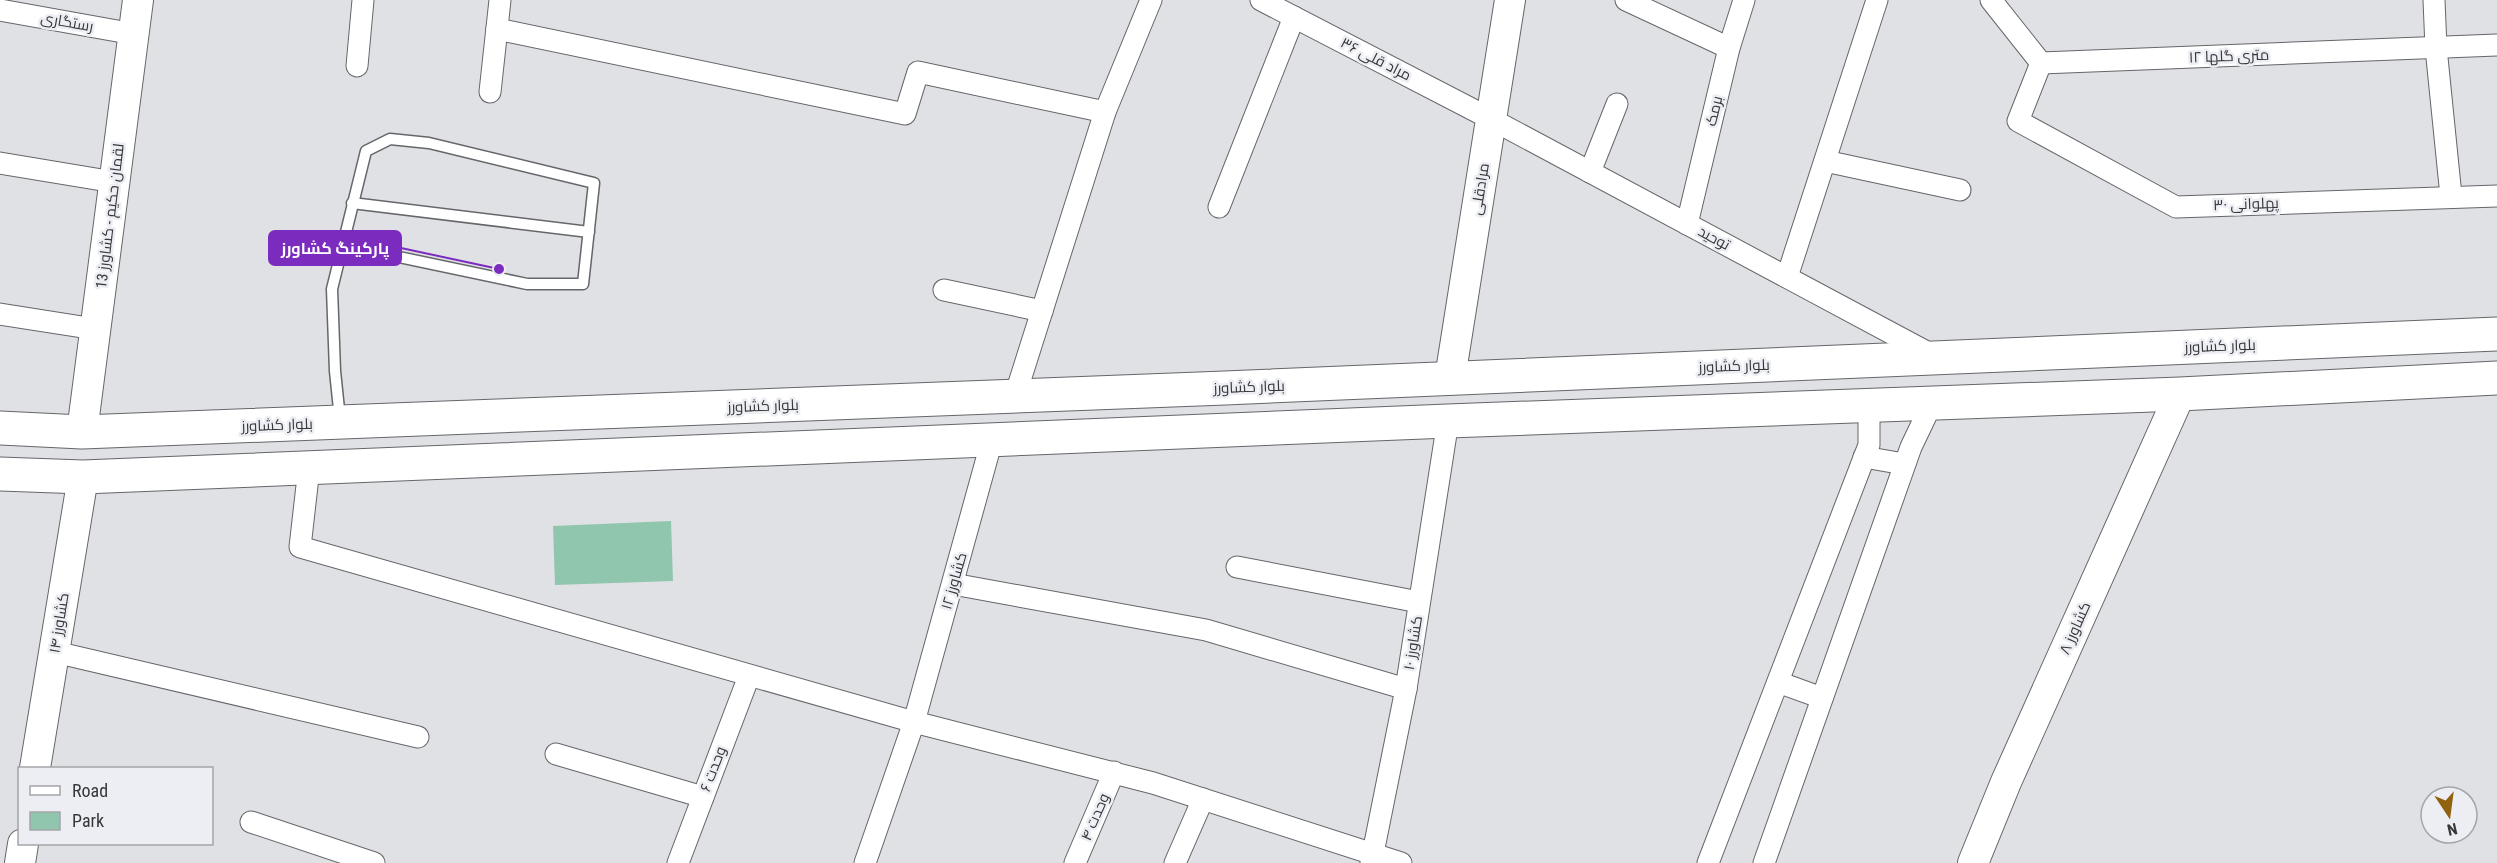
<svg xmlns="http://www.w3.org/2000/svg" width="2497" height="863" font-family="'Roboto Condensed',Cairo,sans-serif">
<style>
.green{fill:#90c6ad}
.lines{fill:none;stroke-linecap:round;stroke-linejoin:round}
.lane-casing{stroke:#65666a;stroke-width:13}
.street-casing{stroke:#65666a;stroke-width:23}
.secondary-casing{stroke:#65666a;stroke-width:32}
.primary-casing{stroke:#65666a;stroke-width:35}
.lane{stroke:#fff;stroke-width:10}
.street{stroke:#fff;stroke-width:21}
.secondary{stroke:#fff;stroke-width:30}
.primary{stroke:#fff;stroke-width:33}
.labels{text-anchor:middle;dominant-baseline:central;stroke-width:5;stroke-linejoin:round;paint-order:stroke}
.street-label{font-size:15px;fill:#363739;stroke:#edeef3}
.leader{fill:none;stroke:#7b2cbf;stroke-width:2}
.callout-dot{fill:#7b2cbf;stroke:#edeef3;stroke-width:2}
.callout{fill:#7b2cbf;stroke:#7b2cbf;stroke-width:2}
.callout-label{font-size:16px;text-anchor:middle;font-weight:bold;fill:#fff}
</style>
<rect width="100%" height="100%" fill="#e0e1e5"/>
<!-- green -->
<path class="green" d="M671,521L673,581L555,585L553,526Z"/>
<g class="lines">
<defs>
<g id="lane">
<path d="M352,203L589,232"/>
<path d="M340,419L335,371L332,289L366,151L390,139L429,143L594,183L583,284H527L342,245"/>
</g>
<g id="street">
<path d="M1261,0L1491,119L1934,356"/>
<path d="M1626,0L1729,48"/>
<path d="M1991,0L2041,63L2497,45"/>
<path d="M2434,0L2436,48L2451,196"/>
<path d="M0,10L134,34"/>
<path d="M497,29L905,114L918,72L1105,112"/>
<path d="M2041,63L2018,121L2176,207L2497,196"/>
<path d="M357,66L363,0"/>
<path d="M490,92L500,0"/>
<path d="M1825,161L1960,190"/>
<path d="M0,163L114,182"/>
<path d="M1590,172L1617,104"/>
<path d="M1219,207L1294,17"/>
<path d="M1687,224L1729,48L1744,0"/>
<path d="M1787,277L1877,0"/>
<path d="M944,290L1042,311"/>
<path d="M0,314L95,329"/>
<path d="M1015,396L1105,112L1151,0"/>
<path d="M1864,457L1904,464"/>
<path d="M309,468L300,547L914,722L1153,783L1401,863"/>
<path d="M1237,567L1419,602"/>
<path d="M953,584L1206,630L1406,689"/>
<path d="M55,652L418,737"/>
<path d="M1778,682L1822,698"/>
<path d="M556,754L703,797"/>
<path d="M251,822L374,863"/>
<path d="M678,863L749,676"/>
<path d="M865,863L914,722L992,440"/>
<path d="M1075,863L1114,772"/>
<path d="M1175,863L1203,799"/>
<path d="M1371,863L1406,689L1448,421"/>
<path d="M1708,863L1869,445V406"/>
<path d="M1764,863L1911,447L1932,403"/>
</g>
<g id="secondary">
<path d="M1450,378L1510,0"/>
<path d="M82,432L138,0"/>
<path d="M35,768L83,477"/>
<path d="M20,863L23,844"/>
<path d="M1973,863L2006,782L2180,394"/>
</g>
<g id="primary">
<path d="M0,428L82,432L1225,388L2497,334"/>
<path d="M0,474L83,477L1448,421L2180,394L2497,378"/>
</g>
</defs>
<!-- lane casing -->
<use href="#lane" class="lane-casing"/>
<!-- street casing -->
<use href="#street" class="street-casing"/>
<!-- secondary casing -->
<use href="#secondary" class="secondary-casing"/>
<!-- primary casing -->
<use href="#primary" class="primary-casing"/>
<!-- lane -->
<use href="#lane" class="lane"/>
<!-- street -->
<use href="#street" class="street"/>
<!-- secondary -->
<use href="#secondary" class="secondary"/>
<!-- primary -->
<use href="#primary" class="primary"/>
</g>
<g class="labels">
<!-- street labels -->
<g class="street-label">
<text transform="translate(67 22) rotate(10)">رستگاری</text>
<text transform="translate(2229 56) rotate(-2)">۱۲ متری گلها</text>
<text transform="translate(1376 59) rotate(27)">مراد قلی ۳۶</text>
<text transform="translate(1714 111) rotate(-76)">برمک</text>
<text transform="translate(1480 189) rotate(-81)">مرادقلی</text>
<text transform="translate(2246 204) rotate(-2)">پهلوانی ۳۰</text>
<text transform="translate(110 216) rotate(-83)">لقمان حکیم - کشاورز 13</text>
<text transform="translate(1714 238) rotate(28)">توحید</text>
<text transform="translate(2220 346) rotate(-2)">بلوار کشاورز</text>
<text transform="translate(1734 366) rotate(-2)">بلوار کشاورز</text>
<text transform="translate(1249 387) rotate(-2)">بلوار کشاورز</text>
<text transform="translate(763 406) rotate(-2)">بلوار کشاورز</text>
<text transform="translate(277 425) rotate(-2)">بلوار کشاورز</text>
<text transform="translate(954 581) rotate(-74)">کشاورز ۱۲</text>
<text transform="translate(59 623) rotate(-81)">کشاورز ۱۴</text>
<text transform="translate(2075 628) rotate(-66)">کشاورز ۸</text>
<text transform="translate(1413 643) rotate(-81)">کشاورز ۱۰</text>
<text transform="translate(713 769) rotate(-69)">وحدت ۶</text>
<text transform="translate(1095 817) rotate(-67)">وحدت ۴</text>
</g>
</g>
<!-- callouts -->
<path class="leader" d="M499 269L401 248"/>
<circle class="callout-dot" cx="499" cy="269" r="6"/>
<rect class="callout" x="269" y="231" width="132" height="34" rx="6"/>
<g class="callout-label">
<text x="335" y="254">پارکینگ کشاورز</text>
</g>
<!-- legend -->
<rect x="18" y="767" width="195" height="78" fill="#edeef3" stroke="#a4a5a9" stroke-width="1.5"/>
<rect x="30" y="786" width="30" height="9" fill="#ffffff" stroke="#a4a5a9" stroke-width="1.5"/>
<text x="72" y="797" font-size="18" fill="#363739">Road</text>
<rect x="30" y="812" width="30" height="18" fill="#90c6ad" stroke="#a4a5a9" stroke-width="1.5"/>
<text x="72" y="827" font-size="18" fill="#363739">Park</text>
<!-- north arrow -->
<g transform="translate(2449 815) rotate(167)"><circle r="28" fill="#edeef3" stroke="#a4a5a9" stroke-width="1.5"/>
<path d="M0-4.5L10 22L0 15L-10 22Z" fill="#91620e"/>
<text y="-9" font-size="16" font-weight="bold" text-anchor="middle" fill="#363739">N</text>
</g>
</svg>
